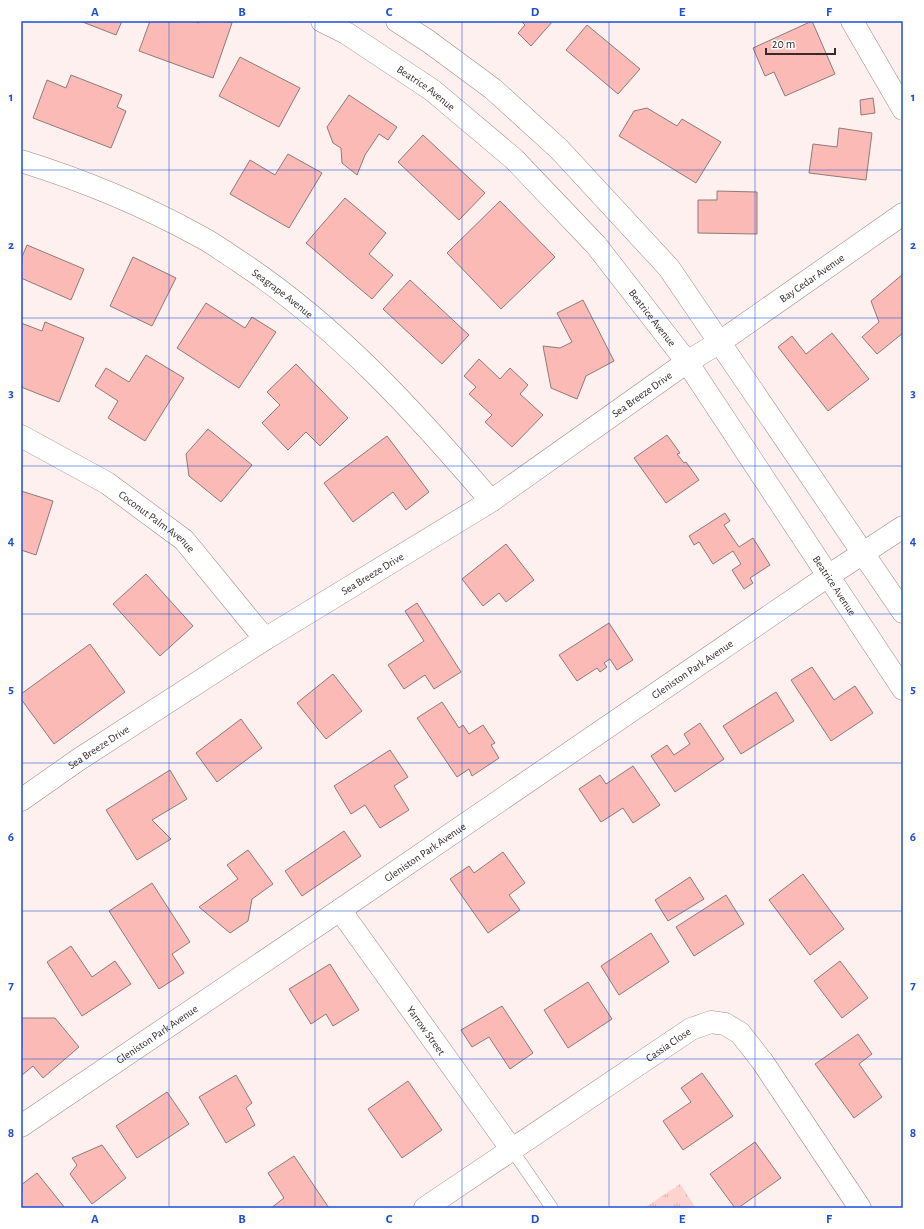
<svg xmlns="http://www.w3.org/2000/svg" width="924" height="1229" font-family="'Alegreya Sans',sans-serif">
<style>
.park{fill:url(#park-tufts)}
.building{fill:#fbbab5;stroke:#8f7a78}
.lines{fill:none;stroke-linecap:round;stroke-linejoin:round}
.lane-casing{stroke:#9d8886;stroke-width:13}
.street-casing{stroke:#9d8886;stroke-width:23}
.secondary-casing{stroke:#9d8886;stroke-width:23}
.lane{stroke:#fff;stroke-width:12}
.street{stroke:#fff;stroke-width:22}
.secondary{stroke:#fff;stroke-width:22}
.grid{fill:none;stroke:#1d4ed8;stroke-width:1;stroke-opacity:0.55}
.labels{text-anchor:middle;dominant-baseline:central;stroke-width:3.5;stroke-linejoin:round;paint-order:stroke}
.street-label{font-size:11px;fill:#342b2a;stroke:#fff}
.neatline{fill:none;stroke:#1d4ed8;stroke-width:1.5}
.grid-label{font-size:13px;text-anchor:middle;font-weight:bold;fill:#1d4ed8}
</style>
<defs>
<pattern id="park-tufts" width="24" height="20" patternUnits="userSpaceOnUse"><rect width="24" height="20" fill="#fdd3d0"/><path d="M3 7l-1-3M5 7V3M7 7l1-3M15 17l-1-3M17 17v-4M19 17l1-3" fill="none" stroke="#d9b5b3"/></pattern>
</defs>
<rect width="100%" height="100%" fill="#fef0ef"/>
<!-- park -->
<path class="park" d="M680,1184L696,1208H644Z"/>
<!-- building -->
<g class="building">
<path d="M80,21H122L116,35Z"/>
<path d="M150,21H193L199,23V21H226L232,23L213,78L139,51Z"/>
<path d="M521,21H553L531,46L518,33L525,25Z"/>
<path d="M812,21L835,74L785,96L774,72L765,76L753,48Z"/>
<path d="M587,25L640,69L618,94L566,50Z"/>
<path d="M240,57L300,88L279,127L219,96Z"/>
<path d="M71,75L122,95L117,107L126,111L111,148L33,118L47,80L66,88Z"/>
<path d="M349,95L397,127L388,140L379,134L365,155L357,175L342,163L341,148L333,143L327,127Z"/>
<path d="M873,98L875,113L861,115L860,100Z"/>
<path d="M647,108L677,126L682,119L721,142L696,183L619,136L634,111Z"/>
<path d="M839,128L872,133L866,180L809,173L813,144L837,147Z"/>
<path d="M423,135L485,193L459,220L398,162Z"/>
<path d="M288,154L322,173L289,228L230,194L250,160L275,175Z"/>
<path d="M717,191L757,192V234L698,233V200H717Z"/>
<path d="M345,198L386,233L369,254L393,275L372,299L306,243Z"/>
<path d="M500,201L555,257L501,309L447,253Z"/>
<path d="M27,245L84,269L71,300L21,278V259Z"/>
<path d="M133,257L176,278L152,326L110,306Z"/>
<path d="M903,274V333L877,354L862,337L879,322L871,301Z"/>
<path d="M410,280L469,335L442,364L383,309Z"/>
<path d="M583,300L614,361L586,376L577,399L551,388L543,346L560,348L572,342L557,313Z"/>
<path d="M206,303L245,328L252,317L276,332L239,388L177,348Z"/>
<path d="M45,322L84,338L59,402L21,387V323L42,331Z"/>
<path d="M832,333L869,379L828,411L778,347L792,336L806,354Z"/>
<path d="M146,355L184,378L145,441L108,418L118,401L95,386L106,368L129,382Z"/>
<path d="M479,359L500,379L510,368L528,385L520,394L543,415L512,447L485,422L492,415L469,394L476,387L464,376Z"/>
<path d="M296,364L348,418L320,446L306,432L288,450L262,423L280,405L267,392Z"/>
<path d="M208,429L252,465L221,502L189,476L186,454Z"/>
<path d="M667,435L680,453L677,454L684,463L686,462L699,480L666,503L634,458Z"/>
<path d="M387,436L429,492L406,510L393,492L353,522L324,483Z"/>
<path d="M21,491L53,501L36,555L21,550Z"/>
<path d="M725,513L730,521L724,525L739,547L753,538L770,565L750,578L753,583L744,589L732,570L741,564L733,551L713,564L699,542L694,545L689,536Z"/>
<path d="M506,544L534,580L506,602L499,593L483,606L462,579Z"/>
<path d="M146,574L193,626L160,656L113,604Z"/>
<path d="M417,603L461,672L434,689L425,675L404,689L388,665L424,641L405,611Z"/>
<path d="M609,623L633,660L617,670L610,659L604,663L607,667L600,672L597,668L577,681L559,655Z"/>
<path d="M90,644L125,692L54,744L21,699V694Z"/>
<path d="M812,667L834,700L855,686L873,713L831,741L791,680Z"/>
<path d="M333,674L362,711L326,739L297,703Z"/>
<path d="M776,692L794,721L741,754L723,726Z"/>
<path d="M442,702L459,728L463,725L469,734L483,725L495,743L491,745L499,758L472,776L469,769L457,777L417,718Z"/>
<path d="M241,719L262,748L217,782L196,753Z"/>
<path d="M700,723L724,759L675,792L651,756L667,745L674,755L690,744L684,734Z"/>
<path d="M390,750L408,777L394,786L409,810L380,828L365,805L351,814L334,786Z"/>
<path d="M633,766L660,805L633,823L623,808L601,822L579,789L600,775L606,784Z"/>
<path d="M170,770L187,799L152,820L171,839L137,860L106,810Z"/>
<path d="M344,831L361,856L302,896L285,871Z"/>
<path d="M248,850L273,884L252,899L248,921L230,933L199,907L238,879L227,865Z"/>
<path d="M503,852L525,883L509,895L520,910L488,933L450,879L469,866L474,873Z"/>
<path d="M803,874L844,929L810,955L769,900Z"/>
<path d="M690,877L704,899L668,921L655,900Z"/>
<path d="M152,883L190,942L172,954L184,973L159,989L109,911Z"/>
<path d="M726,895L744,924L694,956L676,927Z"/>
<path d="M651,933L669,962L619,995L601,966Z"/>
<path d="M71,946L92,977L115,961L131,984L82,1016L47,962Z"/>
<path d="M840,961L868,998L842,1018L814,981Z"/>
<path d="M330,964L359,1010L333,1026L326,1014L311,1024L289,989Z"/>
<path d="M588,982L612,1019L568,1048L544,1010Z"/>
<path d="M502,1006L533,1053L510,1069L489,1037L472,1047L461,1030Z"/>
<path d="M22,1018H55L79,1047L43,1078L33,1066L21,1076Z"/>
<path d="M858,1034L872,1054L859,1064L882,1097L854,1118L815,1064Z"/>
<path d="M702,1073L733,1116L683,1150L663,1121L691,1102L681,1088Z"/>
<path d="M236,1075L252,1103L246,1108L255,1125L226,1143L199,1097Z"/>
<path d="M408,1081L442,1130L402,1158L368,1109Z"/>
<path d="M167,1092L189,1124L137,1158L116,1126Z"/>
<path d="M755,1142L781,1178L738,1208H735L710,1174Z"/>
<path d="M102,1145L126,1178L92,1204L70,1174L77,1165L72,1158Z"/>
<path d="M294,1156L329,1208H271L284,1198L268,1173Z"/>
<path d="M37,1173L65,1208H21V1185Z"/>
</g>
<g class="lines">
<defs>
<path id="lane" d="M512,1150L552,1208"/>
<g id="street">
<path d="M852,21L903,109"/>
<path id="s1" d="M21,161C82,180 143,205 199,236C213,243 226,253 240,262C337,326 416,413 491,501"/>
<path id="s2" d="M21,436L107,483L184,540L265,639"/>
<path id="s3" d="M21,800L78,760L265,639L491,501L687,362L720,342L903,214"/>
<path id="s4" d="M340,910L512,1150"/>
<path id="s5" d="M21,1126L340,910L828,576L903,527"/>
<path id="s6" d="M425,1208L691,1029L711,1022L725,1024L740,1033L762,1061L860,1208"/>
</g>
<g id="secondary">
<path id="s7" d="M322,21L346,33L432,90L514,159L596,245L687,362L903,689"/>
<path d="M397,21L428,41L493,89L559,149L669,268L903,612"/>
</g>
</defs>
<!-- lane casing -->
<use href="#lane" class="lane-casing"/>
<!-- street casing -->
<use href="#street" class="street-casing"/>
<!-- secondary casing -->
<use href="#secondary" class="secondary-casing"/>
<!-- lane -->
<use href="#lane" class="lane"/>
<!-- street -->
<use href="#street" class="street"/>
<!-- secondary -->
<use href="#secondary" class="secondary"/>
</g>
<!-- grid -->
<path class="grid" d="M169,21V1208M315,21V1208M462,21V1208M609,21V1208M755,21V1208M21,170H903M21,318H903M21,466H903M21,614H903M21,763H903M21,911H903M21,1059H903"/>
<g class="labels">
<!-- street labels -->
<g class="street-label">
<text stroke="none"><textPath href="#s7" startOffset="124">Beatrice Avenue</textPath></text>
<text stroke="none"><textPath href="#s3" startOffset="948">Bay Cedar Avenue</textPath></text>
<text stroke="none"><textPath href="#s1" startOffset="295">Seagrape Avenue</textPath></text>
<text stroke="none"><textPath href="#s7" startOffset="448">Beatrice Avenue</textPath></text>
<text stroke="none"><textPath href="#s3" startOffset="742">Sea Breeze Drive</textPath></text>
<text stroke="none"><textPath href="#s2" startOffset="161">Coconut Palm Avenue</textPath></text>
<text stroke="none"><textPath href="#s3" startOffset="418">Sea Breeze Drive</textPath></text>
<text stroke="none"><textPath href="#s7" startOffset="772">Beatrice Avenue</textPath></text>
<text stroke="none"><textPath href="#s5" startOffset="812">Gleniston Park Avenue</textPath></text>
<text stroke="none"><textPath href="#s3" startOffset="94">Sea Breeze Drive</textPath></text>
<text stroke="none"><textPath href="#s5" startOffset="488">Gleniston Park Avenue</textPath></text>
<text stroke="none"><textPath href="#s4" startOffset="148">Yarrow Street</textPath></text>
<text stroke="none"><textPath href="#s5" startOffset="164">Gleniston Park Avenue</textPath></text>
<text stroke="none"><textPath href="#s6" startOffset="293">Cassia Close</textPath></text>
</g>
</g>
<!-- border -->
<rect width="924" height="1229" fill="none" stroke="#ffffff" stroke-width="44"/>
<!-- scale -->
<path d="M766 48v6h69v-6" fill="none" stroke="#342b2a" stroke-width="2"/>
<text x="772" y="48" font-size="12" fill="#342b2a" stroke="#ffffff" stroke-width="3" paint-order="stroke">20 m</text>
<rect x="22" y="22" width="880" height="1185" class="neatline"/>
<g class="grid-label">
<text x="95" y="16">A</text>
<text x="242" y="16">B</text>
<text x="389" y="16">C</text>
<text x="535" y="16">D</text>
<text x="682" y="16">E</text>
<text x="829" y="16">F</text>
<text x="11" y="101">1</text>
<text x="913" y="101">1</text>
<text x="11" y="249">2</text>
<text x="913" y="249">2</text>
<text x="11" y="397">3</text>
<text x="913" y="397">3</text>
<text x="11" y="545">4</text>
<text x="913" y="545">4</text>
<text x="11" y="693">5</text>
<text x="913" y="693">5</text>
<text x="11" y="841">6</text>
<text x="913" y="841">6</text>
<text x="11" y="989">7</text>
<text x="913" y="989">7</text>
<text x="11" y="1137">8</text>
<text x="913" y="1137">8</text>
<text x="95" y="1223">A</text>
<text x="242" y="1223">B</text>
<text x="389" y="1223">C</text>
<text x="535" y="1223">D</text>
<text x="682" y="1223">E</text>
<text x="829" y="1223">F</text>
</g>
</svg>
